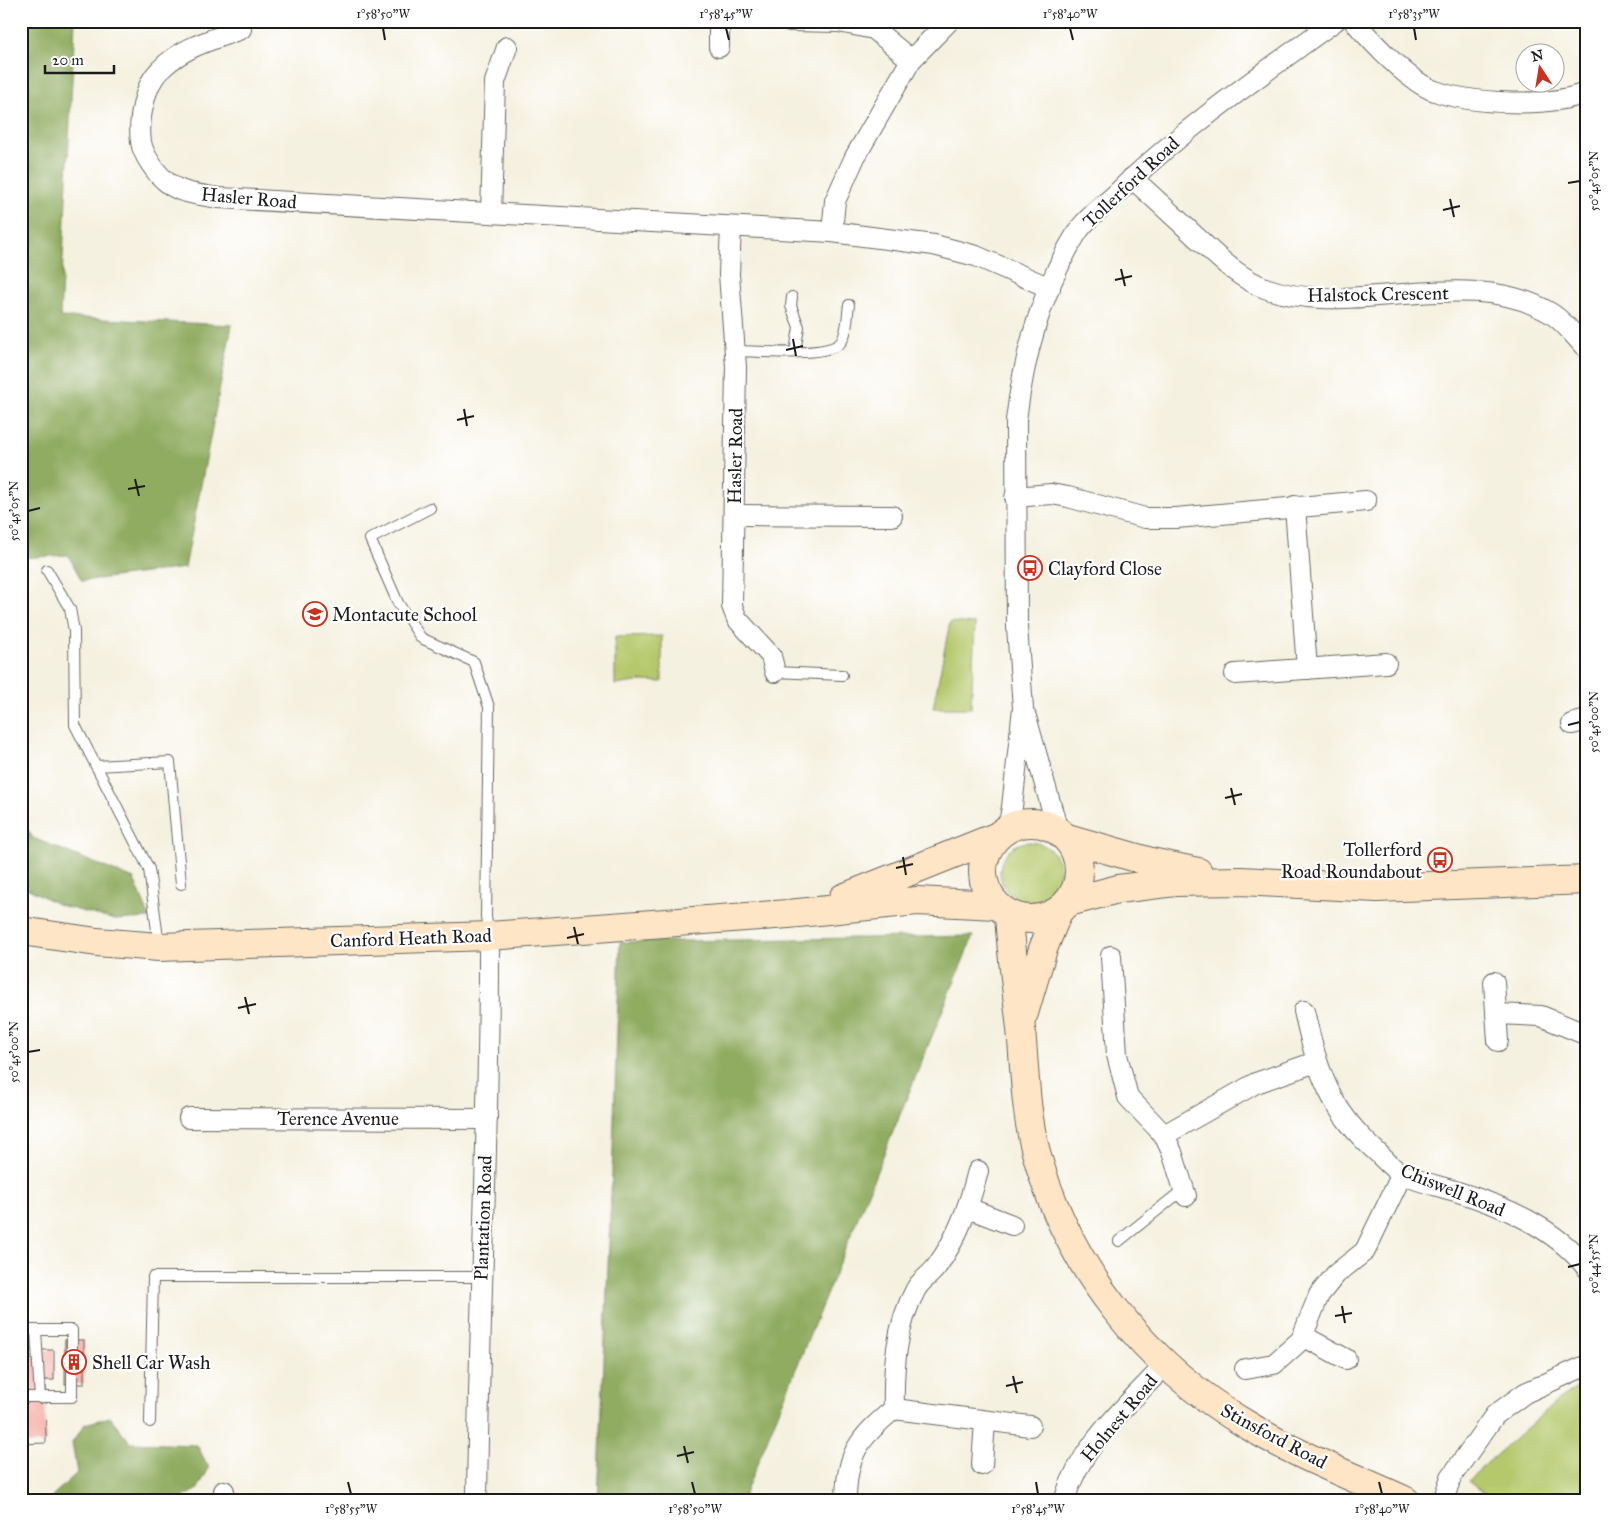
<svg xmlns="http://www.w3.org/2000/svg" width="1608" height="1522" font-family="'IM FELL Great Primer',serif">
<style>
.green{fill:#b5c86c;stroke:#687244}
.forest{fill:#90ac60;stroke:#56643e}
.building{fill:#f5a69d}
.lines{fill:none;stroke-linecap:round;stroke-linejoin:round}
.lane-casing{stroke:#686761;stroke-width:12}
.street-casing{stroke:#686761;stroke-width:22}
.secondary-casing{stroke:#686761;stroke-width:30}
.lane{stroke:#fff;stroke-width:10}
.street{stroke:#fff;stroke-width:20}
.secondary{stroke:#fde5c5;stroke-width:28}
.ticks{fill:none;stroke:#1c1c1c;stroke-width:2}
.labels{text-anchor:middle;dominant-baseline:central;stroke-width:4.5;stroke-linejoin:round;paint-order:stroke}
.street-label{font-size:19px;fill:#1c1c1c;stroke:#fff}
.poi-label{font-size:19px;fill:#1c1c1c;stroke:#fff;text-anchor:start}
.neatline{fill:none;stroke:#1c1c1c;stroke-width:2}
.ticks-label{font-size:12px;text-anchor:middle;fill:#1c1c1c}
</style>
<rect width="100%" height="100%" fill="#fff"/>
<filter id="ink" filterUnits="userSpaceOnUse"><feTurbulence type="fractalNoise" baseFrequency=".02" numOctaves="2"/><feDisplacementMap in="SourceGraphic" scale="10" xChannelSelector="R" yChannelSelector="G"/><feConvolveMatrix kernelMatrix="1 2 1 2 8 2 1 2 1" color-interpolation-filters="sRGB"/></filter>
<filter id="wash" filterUnits="userSpaceOnUse"><feTurbulence type="fractalNoise" baseFrequency=".0096" numOctaves="4" result="noise"/><feDisplacementMap in="SourceGraphic" scale="20" xChannelSelector="R" yChannelSelector="G"/><feGaussianBlur stdDeviation="1.12" result="paint"/><feColorMatrix in="noise" values="0 0 0 0 0 0 0 0 0 0 0 0 0 0 0 0 0 1.4 0 .05"/><feComposite in="paint" operator="in"/></filter>
<g filter="url(#wash)">
<rect width="100%" height="100%" fill="#f5f1e0"/>
<!-- green -->
<g class="green">
<path d="M950,622L975,624L971,708H933Z"/>
<path d="M662,636V682L643,681L615,685V637Z"/>
<circle cx="1030" cy="872" r="30"/>
<path d="M1587,1381V1501H1494L1468,1480L1556,1402Z"/>
</g>
<!-- forest -->
<g class="forest">
<path d="M21,21H75L60,317L232,325L185,568L82,581L68,555L21,558Z"/>
<path d="M21,820L33,838L134,879L150,918L115,920L59,905L21,885Z"/>
<path d="M973,936L742,1501H598L613,1149L620,942Z"/>
<path d="M110,1417L131,1443L197,1445L209,1468L197,1490L183,1497V1501H50L51,1497L77,1473L72,1443L85,1424Z"/>
</g>
<g id="blocks">
<!-- building -->
<g class="building">
<rect x="65" y="1340" width="19" height="44"/>
<path d="M21,1350H54V1380H45L46,1443L21,1444Z"/>
</g>
</g>
</g>
<g filter="url(#ink)">
<use href="#blocks" fill-opacity="0" stroke="#686761" stroke-width="1"/>
<g class="lines">
<defs>
<g id="lane">
<path d="M792,297L791,306L799,327L795,352"/>
<path d="M736,351C756,351 829,358 841,342C848,332 847,316 849,305"/>
<path d="M430,508L370,539L398,603L421,638L474,662L489,707L486,917L489,935"/>
<path d="M47,570L70,609L74,631L75,725L149,869L159,946"/>
<path d="M775,672L842,675"/>
<path d="M96,766L170,762L181,884"/>
<path d="M1119,1241L1184,1189"/>
<path d="M21,1330H72V1397H21"/>
<path d="M36,1330L40,1398"/>
<path d="M150,1422L153,1277H481"/>
</g>
<g id="street">
<path d="M719,21V47"/>
<path d="M790,21L839,22L874,29L911,60"/>
<path d="M1354,21C1372,42 1410,83 1435,91C1471,104 1552,108 1587,92"/>
<path d="M241,29C212,40 182,47 160,70C144,85 138,121 141,142C143,155 157,175 168,183C181,194 203,195 219,198L832,232L934,245L976,256L1050,288"/>
<path d="M1132,178C1153,197 1175,217 1196,237C1217,256 1238,278 1265,288C1350,320 1469,262 1552,314C1566,323 1576,338 1587,349"/>
<path d="M491,213L495,82L507,47"/>
<path d="M731,227L729,274L736,367L732,606L737,619L771,656L775,672"/>
<path d="M832,232L835,201L855,157L911,60L949,21"/>
<path d="M1015,497L1051,494L1068,497L1145,518H1176L1366,501"/>
<path d="M1295,506L1307,669"/>
<path d="M735,515L892,516"/>
<path d="M1235,674L1386,663"/>
<path d="M1026,717L1058,831"/>
<path d="M1572,724L1587,720"/>
<path d="M1008,829L1012,807L1023,708L1017,627L1016,420C1024,355 1043,287 1078,231C1087,218 1104,205 1116,194C1182,129 1260,76 1335,21"/>
<path d="M1111,956L1117,1055L1128,1097L1164,1135L1172,1152L1186,1196"/>
<path d="M1494,982L1498,1041"/>
<path d="M1304,1011C1318,1072 1329,1110 1378,1153C1385,1160 1394,1171 1404,1175C1420,1182 1438,1186 1455,1191C1504,1206 1554,1227 1587,1268"/>
<path d="M1496,1014L1541,1016L1587,1035"/>
<path d="M189,1118L487,1119"/>
<path d="M1164,1135L1256,1083L1316,1062"/>
<path d="M968,1208L1012,1225"/>
<path d="M1303,1336L1346,1359"/>
<path d="M1245,1369L1274,1364L1301,1340L1319,1295L1336,1274L1365,1251L1402,1174"/>
<path d="M894,1409L1030,1426"/>
<path d="M982,1465L985,1421"/>
<path d="M224,1501V1491"/>
<path d="M477,1501C479,1312 490,1124 489,936"/>
<path d="M846,1501C846,1454 859,1438 894,1409C893,1369 896,1325 916,1289C921,1280 931,1275 937,1266C958,1237 969,1206 978,1171"/>
<path d="M1064,1501C1080,1445 1127,1406 1165,1365"/>
<path d="M1443,1501L1451,1477L1495,1415L1525,1393L1587,1365"/>
</g>
<g id="secondary">
<circle cx="1031" cy="871" r="48"/>
<path d="M1067,838L1151,862L1198,872"/>
<path d="M843,898L998,836"/>
<path d="M1069,902L1118,889L1175,882L1241,881L1377,888L1587,880"/>
<path d="M1009,914C1011,953 1017,991 1021,1029C1025,1071 1025,1112 1036,1152C1067,1267 1146,1366 1249,1426C1298,1456 1354,1477 1406,1501"/>
<path d="M21,931L97,942L159,947L489,936L788,914L917,901L996,905"/>
<path d="M1024,1013L1043,949L1058,912"/>
</g>
</defs>
<!-- lane casing -->
<use href="#lane" class="lane-casing"/>
<!-- street casing -->
<use href="#street" class="street-casing"/>
<!-- secondary casing -->
<use href="#secondary" class="secondary-casing"/>
<!-- lane -->
<use href="#lane" class="lane"/>
<!-- street -->
<use href="#street" class="street"/>
<!-- secondary -->
<use href="#secondary" class="secondary"/>
</g>
</g>
<!-- ticks -->
<path class="ticks" d="M383,28L385,40M726,28L729,40M1070,28L1073,40M1414,28L1416,40M1568,183L1580,181M1450,199L1454,217M1443,210L1460,206M1121,269L1125,286M1115,280L1132,276M793,339L796,356M786,350L803,346M464,409L467,426M457,420L474,416M135,479L139,496M128,489L145,486M28,511L40,508M1568,725L1580,722M1231,788L1235,805M1225,798L1242,794M903,857L906,875M896,868L913,864M574,927L578,944M567,938L584,934M245,997L249,1014M238,1008L256,1004M28,1052L40,1050M1568,1267L1580,1264M1342,1306L1345,1323M1335,1316L1352,1313M1013,1376L1017,1393M1006,1386L1023,1382M684,1446L688,1463M677,1456L694,1452M348,1482L351,1494M692,1482L695,1494M1036,1482L1038,1494M1379,1482L1382,1494"/>
<!-- icons -->
<defs>
<symbol id="bus-ring" viewBox="-11 -11 22 22"><circle r="9.5" fill="#fff" stroke="#c8321e" stroke-width="1.5"/><path d="M-5-6H5V4H4V6H2V4H-2V6H-4V4H-5ZM-3.5-4V0h7V-4ZM-3.5 1.2v1.5H-2V1.2ZM2 1.2v1.5H3.5V1.2Z" fill="#c8321e"/></symbol>
<symbol id="school-ring" viewBox="-11 -11 22 22"><circle r="9.5" fill="#fff" stroke="#c8321e" stroke-width="1.5"/><path d="M0-5L7-2L0 1L-7-2ZM-4 1L0 2.5L4 1V4Q0 6-4 4Z" fill="#c8321e"/></symbol>
<symbol id="building-ring" viewBox="-11 -11 22 22"><circle r="9.5" fill="#fff" stroke="#c8321e" stroke-width="1.5"/><path d="M-4-6H4V6H1V3H-1V6H-4ZM-2.5-4.3h1.7v1.8h-1.7ZM.8-4.3h1.7v1.8H.8ZM-2.5-1h1.7V.8h-1.7ZM.8-1h1.7V.8H.8Z" fill="#c8321e"/></symbol>
</defs>
<g fill-rule="evenodd">
<use href="#bus-ring" x="1016" y="554" width="28" height="28"/>
<use href="#school-ring" x="301" y="600" width="28" height="28"/>
<use href="#bus-ring" x="1426" y="846" width="28" height="28"/>
<use href="#building-ring" x="60" y="1348" width="28" height="28"/>
</g>
<g class="labels">
<!-- street labels -->
<g class="street-label">
<text transform="translate(1131 182) rotate(-43)">Tollerford Road</text>
<text transform="translate(249 198) rotate(5)">Hasler Road</text>
<text transform="translate(1378 294) rotate(-1)">Halstock Crescent</text>
<text transform="translate(735 456) rotate(-89)">Hasler Road</text>
<text transform="translate(411 938) rotate(-2)">Canford Heath Road</text>
<text x="338" y="1118">Terence Avenue</text>
<text transform="translate(1453 1190) rotate(22)">Chiswell Road</text>
<text transform="translate(483 1218) rotate(-88)">Plantation Road</text>
<text transform="translate(1119 1418) rotate(-50)">Holnest Road</text>
<text transform="translate(1274 1436) rotate(28)">Stinsford Road</text>
</g>
<!-- poi labels -->
<g class="poi-label">
<text x="1048" y="568">Clayford Close</text>
<text x="332" y="614">Montacute School</text>
<text x="1422" y="849" text-anchor="end">Tollerford<tspan x="1422" dy="22">Road Roundabout</tspan></text>
<text x="92" y="1362">Shell Car Wash</text>
</g>
</g>
<!-- margin -->
<rect width="1608" height="1522" fill="none" stroke="#fff" stroke-width="55"/>
<!-- north arrow -->
<g transform="translate(1540 68) rotate(348)"><circle r="24" fill="#ffffff" stroke="#a4a4a4"/>
<path d="M0-4L9 19L0 12L-9 19Z" fill="#c8321e"/>
<text y="-8" font-size="14" font-weight="bold" text-anchor="middle" fill="#1c1c1c">N</text>
</g>
<!-- scale -->
<path d="M45 65v8h69v-8" fill="none" stroke="#1c1c1c" stroke-width="2.5"/>
<text x="52" y="65" font-size="15" fill="#1c1c1c" stroke="#ffffff" stroke-width="4" paint-order="stroke">20 m</text>
<rect x="28" y="28" width="1552" height="1466" class="neatline"/>
<g class="ticks-label">
<text x="383" y="18">1°58'50"W</text>
<text x="726" y="18">1°58'45"W</text>
<text x="1070" y="18">1°58'40"W</text>
<text x="1414" y="18">1°58'35"W</text>
<text transform="translate(1594 181) rotate(-90)" y="4">50°45'05"N</text>
<text transform="translate(14 511) rotate(-90)" y="4">50°45'05"N</text>
<text transform="translate(1594 722) rotate(-90)" y="4">50°45'00"N</text>
<text transform="translate(14 1052) rotate(-90)" y="4">50°45'00"N</text>
<text transform="translate(1594 1264) rotate(-90)" y="4">50°44'55"N</text>
<text x="351" y="1513">1°58'55"W</text>
<text x="695" y="1513">1°58'50"W</text>
<text x="1038" y="1513">1°58'45"W</text>
<text x="1382" y="1513">1°58'40"W</text>
</g>
</svg>
